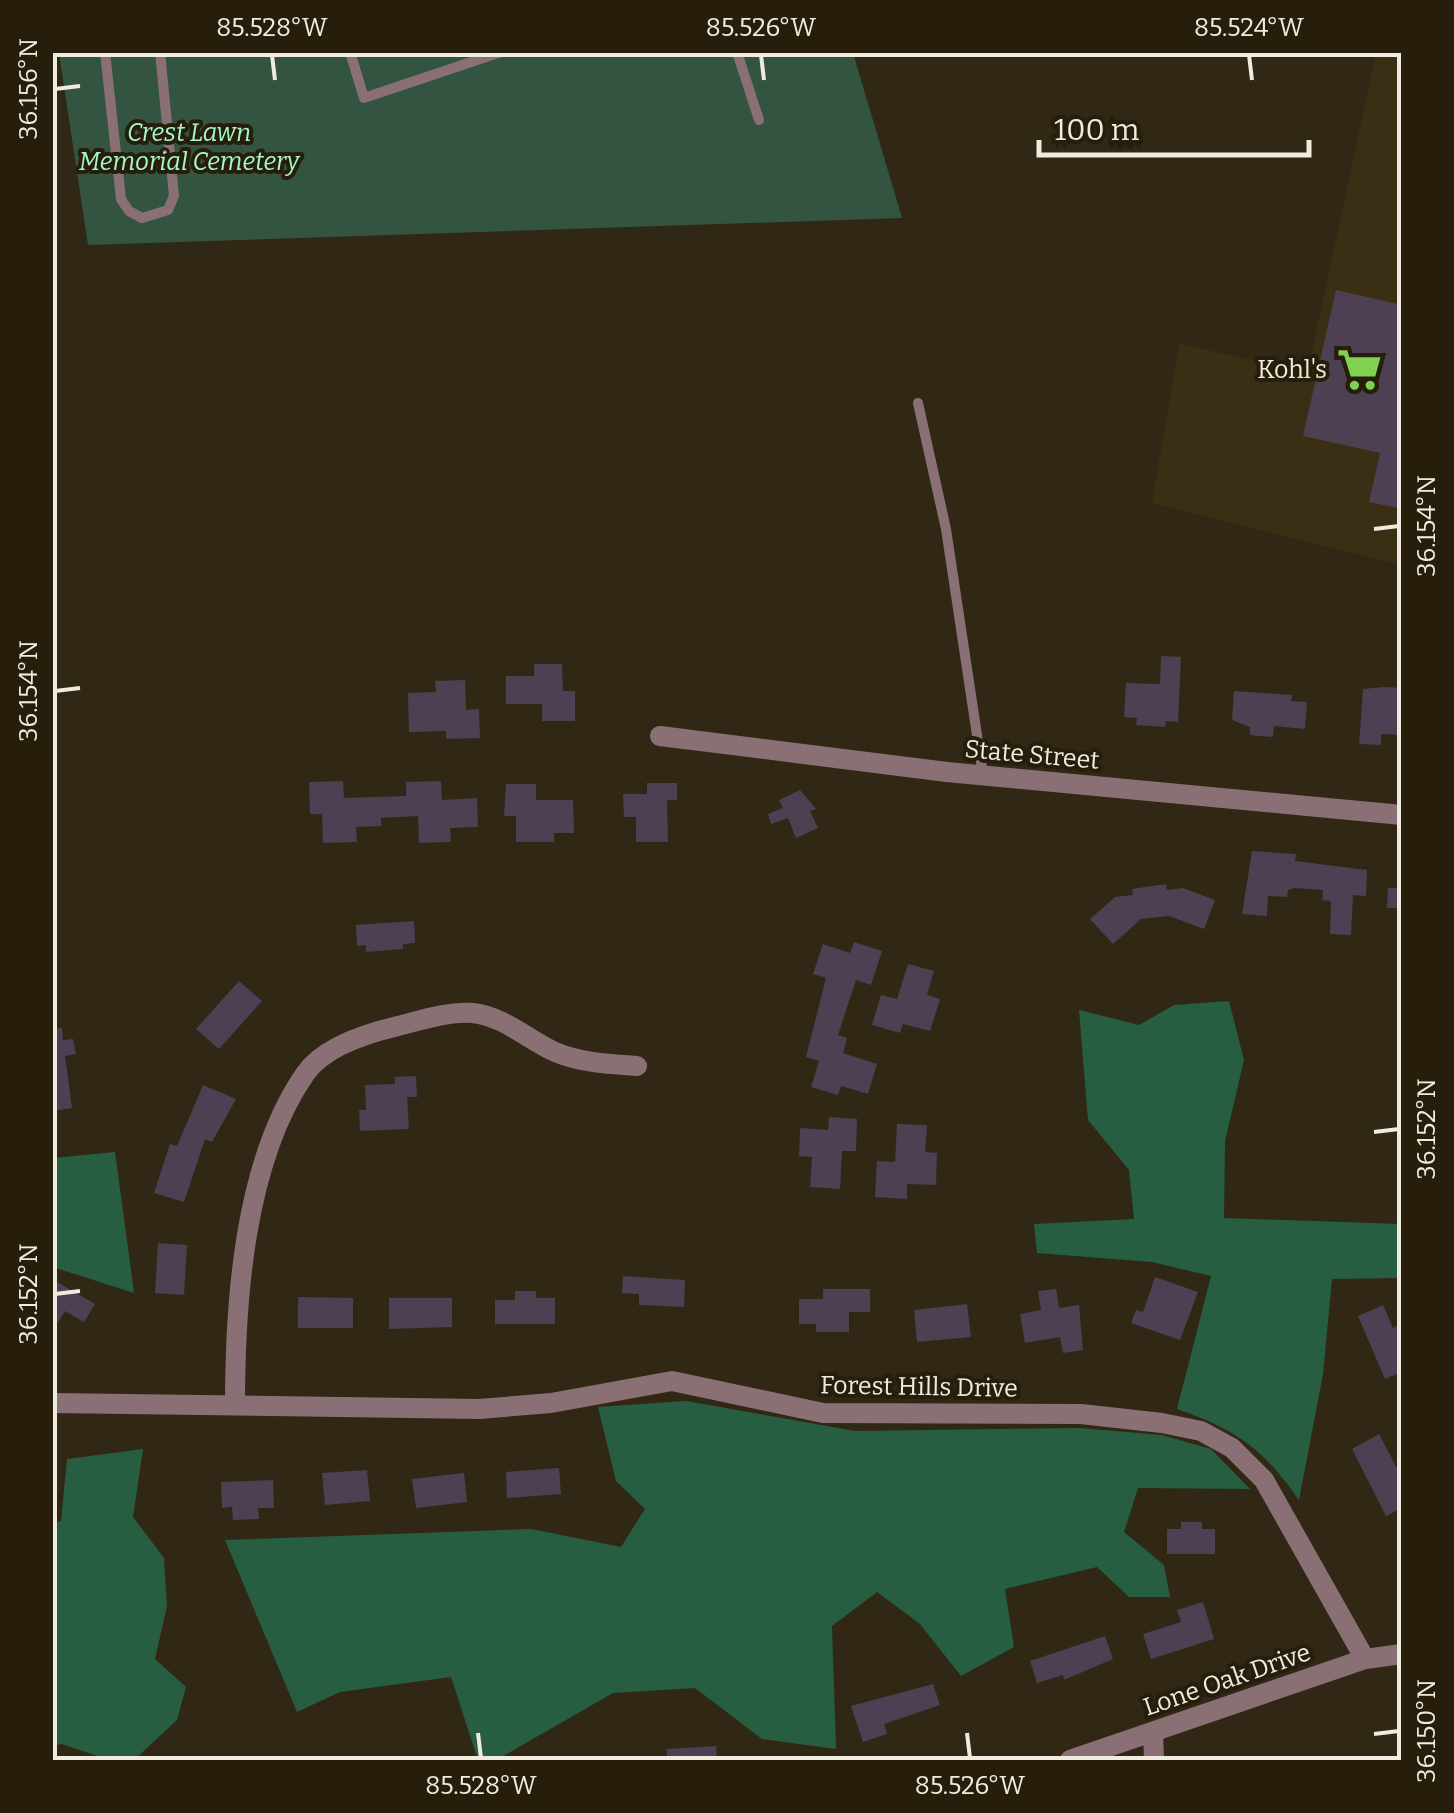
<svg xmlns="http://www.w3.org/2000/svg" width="1454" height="1813" font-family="Bitter,serif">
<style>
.built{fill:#3a2f15}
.green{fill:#345442}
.forest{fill:#275e42}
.building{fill:#4c4052}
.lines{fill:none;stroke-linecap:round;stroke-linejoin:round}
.lane{stroke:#8a7075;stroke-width:10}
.street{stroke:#8a7075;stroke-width:20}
.ticks{fill:none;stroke:#f0ebdf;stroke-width:4}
.labels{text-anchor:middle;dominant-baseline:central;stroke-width:8;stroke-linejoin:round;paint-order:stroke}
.park-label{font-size:25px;font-style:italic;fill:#a4f9c9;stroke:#261e0b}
.poi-label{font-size:25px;fill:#f0ebdf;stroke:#261e0b;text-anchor:end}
.street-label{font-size:25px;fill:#f0ebdf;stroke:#261e0b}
.neatline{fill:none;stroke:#f0ebdf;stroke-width:4}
.ticks-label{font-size:25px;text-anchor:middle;fill:#f0ebdf}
</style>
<rect width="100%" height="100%" fill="#302815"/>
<!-- built -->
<path class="built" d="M1376,53H1401V565L1152,503L1179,343L1307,374Z"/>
<!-- green -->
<path class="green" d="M59,53H853L902,218L88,245Z"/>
<!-- forest -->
<g class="forest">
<path d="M1229,1001L1244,1060L1225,1141L1224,1218L1401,1224V1278L1332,1279L1323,1374L1299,1500C1262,1448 1237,1430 1177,1409L1211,1276L1152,1262L1037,1253L1034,1224L1134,1219L1129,1170L1088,1120L1079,1010L1139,1025L1174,1005Z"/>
<path d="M115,1152L134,1293L53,1267V1158Z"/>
<path d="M686,1401L855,1431L1079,1428L1162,1435L1211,1449L1250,1489L1138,1488L1124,1532L1164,1565L1170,1597H1129L1097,1567L1005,1589L1014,1647L961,1676L920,1624L877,1592L832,1626L836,1749L762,1739L695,1688L613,1693L496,1760H478L451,1677L340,1692L297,1712L225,1540L531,1529L621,1547L645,1509L616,1481L598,1407Z"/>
<path d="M143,1449L133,1517L164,1558L167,1606L155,1659L186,1687L177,1720L134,1760H109L62,1744L53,1746V1523L61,1521L67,1459Z"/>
</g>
<!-- building -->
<g class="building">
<path d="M1336,290L1402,305V509L1369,502L1380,453L1303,436Z"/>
<path d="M1161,656L1181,657L1178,722L1166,721L1165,727L1136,725L1137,718L1124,717L1126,683L1160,684Z"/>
<path d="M534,664H562L563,691H575V721H542V704H506V676H534Z"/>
<path d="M465,680L466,710L479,709L480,738L446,739V731L409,732L408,693L436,692L435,681Z"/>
<path d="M1384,687L1402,688V735L1381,734V745L1359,744L1363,689Z"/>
<path d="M1234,691L1292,695L1291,701L1307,702L1305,729L1274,726L1273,737L1250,735V727L1232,720Z"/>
<path d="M343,781L344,798L406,796V782L441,781L442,800L477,798L478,827L450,828L451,842L419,843L418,816L381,818V826L356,827L357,842L323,843L322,814H310L309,782Z"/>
<path d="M647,783H677V800H667L668,842H636V817H624L623,794H647Z"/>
<path d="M506,784H536V800H573L574,833H554V842H516V816H504Z"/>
<path d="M800,790L816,809L810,811L818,828L796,838L788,818L771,824L768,814L783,808L779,800Z"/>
<path d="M1252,851L1296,854L1295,861L1367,870L1366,896L1353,895L1351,935L1330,934L1331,901L1322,900L1323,890L1294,888L1288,890L1287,897L1268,896L1267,916L1242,914Z"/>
<path d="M1166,884L1167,890L1183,888L1215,900L1204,929L1169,916L1141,919L1113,944L1090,919L1115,897L1133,895L1132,889Z"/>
<path d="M1388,888H1402V908H1387Z"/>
<path d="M414,921L415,943L403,944V949L366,952V945L357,946L356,925Z"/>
<path d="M854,942L882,951L871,985L856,980L838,1035L847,1038L843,1053L877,1064L868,1094L841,1086L838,1095L811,1087L819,1061L806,1057L826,978L813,974L823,944L850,953Z"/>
<path d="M908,964L934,971L927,995L940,999L930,1031L903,1024L900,1033L872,1025L881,995L897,999Z"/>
<path d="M239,981L262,1001L219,1049L196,1029Z"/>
<path d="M62,1028L63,1040L73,1039L76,1054L65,1056L72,1108L52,1111V1029Z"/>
<path d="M416,1076L417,1097H407L409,1129L360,1131L359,1110H366L365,1085L395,1084V1077Z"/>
<path d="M203,1085L236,1099L212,1142L205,1139L184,1202L154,1193L170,1144L177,1146Z"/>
<path d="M829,1117L857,1119L856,1151H842L840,1189L810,1187L812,1157L799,1156L800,1128L828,1130Z"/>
<path d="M897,1124L927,1125L925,1152L937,1153L936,1185L907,1184V1199L875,1197L877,1161L895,1162Z"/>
<path d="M158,1243L187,1245L184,1295L155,1293Z"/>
<path d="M623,1276L685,1280L684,1307L639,1305V1294L622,1293Z"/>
<path d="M1155,1277L1198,1292L1180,1340L1131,1323L1136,1310L1143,1312Z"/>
<path d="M52,1279L95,1304L84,1322L65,1311L52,1332Z"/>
<path d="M823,1289H870V1312H849V1332H816V1324H799V1299H823Z"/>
<path d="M1056,1289L1059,1308L1079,1305L1083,1350L1063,1353L1060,1337L1025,1343L1020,1314L1041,1310L1038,1291Z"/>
<path d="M515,1291H536V1298H555V1324H495V1300H515Z"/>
<path d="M298,1297L353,1298V1328H298Z"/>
<path d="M389,1298H452V1327L389,1329Z"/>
<path d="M967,1304L971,1337L917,1342L914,1310Z"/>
<path d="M1383,1305L1393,1328L1402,1324V1372L1385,1379L1358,1316Z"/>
<path d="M1379,1434L1402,1478V1508L1386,1516L1352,1449Z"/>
<path d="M559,1468L561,1494L507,1498L506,1472Z"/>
<path d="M367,1470L370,1501L325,1505L322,1473Z"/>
<path d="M464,1473L467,1502L416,1508L412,1479Z"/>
<path d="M273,1480L274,1508H258L259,1519L233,1520L232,1507L222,1508L221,1482Z"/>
<path d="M1181,1522H1202V1529H1215V1554H1167V1529H1181Z"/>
<path d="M1203,1602L1214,1639L1151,1659L1143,1634L1181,1622L1177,1610Z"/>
<path d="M1105,1636L1113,1659L1064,1680L1063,1675L1037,1683L1030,1661Z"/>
<path d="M933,1684L940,1705L884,1724L887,1734L863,1742L851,1706Z"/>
<path d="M716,1746L717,1760H667V1749Z"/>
</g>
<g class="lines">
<!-- lane -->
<g class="lane">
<path d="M105,52L121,199L129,211L142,218L168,210L174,196L160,52"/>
<path d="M350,52L364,98L501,52"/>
<path d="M737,52L759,120"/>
<path d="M918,403L946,529L983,775"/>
</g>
<!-- street -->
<g class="street">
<path d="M660,736L947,772L1402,815"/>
<path d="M52,1403L479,1409L551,1403L672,1381L823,1413L1081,1414L1162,1423L1201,1431L1232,1448L1264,1480L1365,1659"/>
<path d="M235,1405C235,1302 244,1162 305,1074C324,1046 368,1033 398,1026C422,1020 448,1011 473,1013C505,1017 527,1039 555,1052C582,1063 608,1064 637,1066"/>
<path d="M1153,1732L1154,1760"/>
<path d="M1070,1760L1365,1659L1402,1654"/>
</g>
</g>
<!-- ticks -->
<path class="ticks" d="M272,55L275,80M761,55L764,80M1249,55L1252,80M55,89L80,86M1374,529L1399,526M55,691L80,688M1374,1132L1399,1129M55,1294L80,1291M478,1733L481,1758M967,1733L970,1758M1374,1734L1399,1731"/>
<!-- icons -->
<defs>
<symbol id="supermarket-bare" viewBox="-9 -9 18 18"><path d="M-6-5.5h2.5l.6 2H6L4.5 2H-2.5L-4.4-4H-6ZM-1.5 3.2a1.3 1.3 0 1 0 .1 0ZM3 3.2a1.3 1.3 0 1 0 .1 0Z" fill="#80d051" stroke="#261e0b" stroke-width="2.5" paint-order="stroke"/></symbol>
</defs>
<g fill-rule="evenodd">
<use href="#supermarket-bare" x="1328" y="338" width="63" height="63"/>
</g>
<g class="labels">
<!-- park labels -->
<g class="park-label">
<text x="189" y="133">Crest Lawn<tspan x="189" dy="29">Memorial Cemetery</tspan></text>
</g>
<!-- poi labels -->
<g class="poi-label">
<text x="1327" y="370">Kohl's</text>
</g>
<!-- street labels -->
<g class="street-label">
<text transform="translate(1032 755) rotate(5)">State Street</text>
<text transform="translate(919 1387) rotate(1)">Forest Hills Drive</text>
<text transform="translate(1227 1680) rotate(-19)">Lone Oak Drive</text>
</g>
</g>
<!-- border -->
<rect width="1454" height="1813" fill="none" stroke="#261e0b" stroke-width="110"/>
<!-- scale -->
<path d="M1039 140v15h270v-15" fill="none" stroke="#f0ebdf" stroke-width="5"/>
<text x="1054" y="140" font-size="30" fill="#f0ebdf" stroke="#261e0b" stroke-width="8" paint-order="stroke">100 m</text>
<rect x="55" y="55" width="1344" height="1703" class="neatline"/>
<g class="ticks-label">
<text x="272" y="36">85.528°W</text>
<text x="761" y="36">85.526°W</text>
<text x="1249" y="36">85.524°W</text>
<text transform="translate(28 89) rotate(-90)" y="9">36.156°N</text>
<text transform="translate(1426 526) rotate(-90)" y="9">36.154°N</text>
<text transform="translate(28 691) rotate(-90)" y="9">36.154°N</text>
<text transform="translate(1426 1129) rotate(-90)" y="9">36.152°N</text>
<text transform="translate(28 1294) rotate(-90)" y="9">36.152°N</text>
<text transform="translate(1426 1731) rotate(-90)" y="9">36.150°N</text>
<text x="481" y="1794">85.528°W</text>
<text x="970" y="1794">85.526°W</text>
</g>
</svg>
